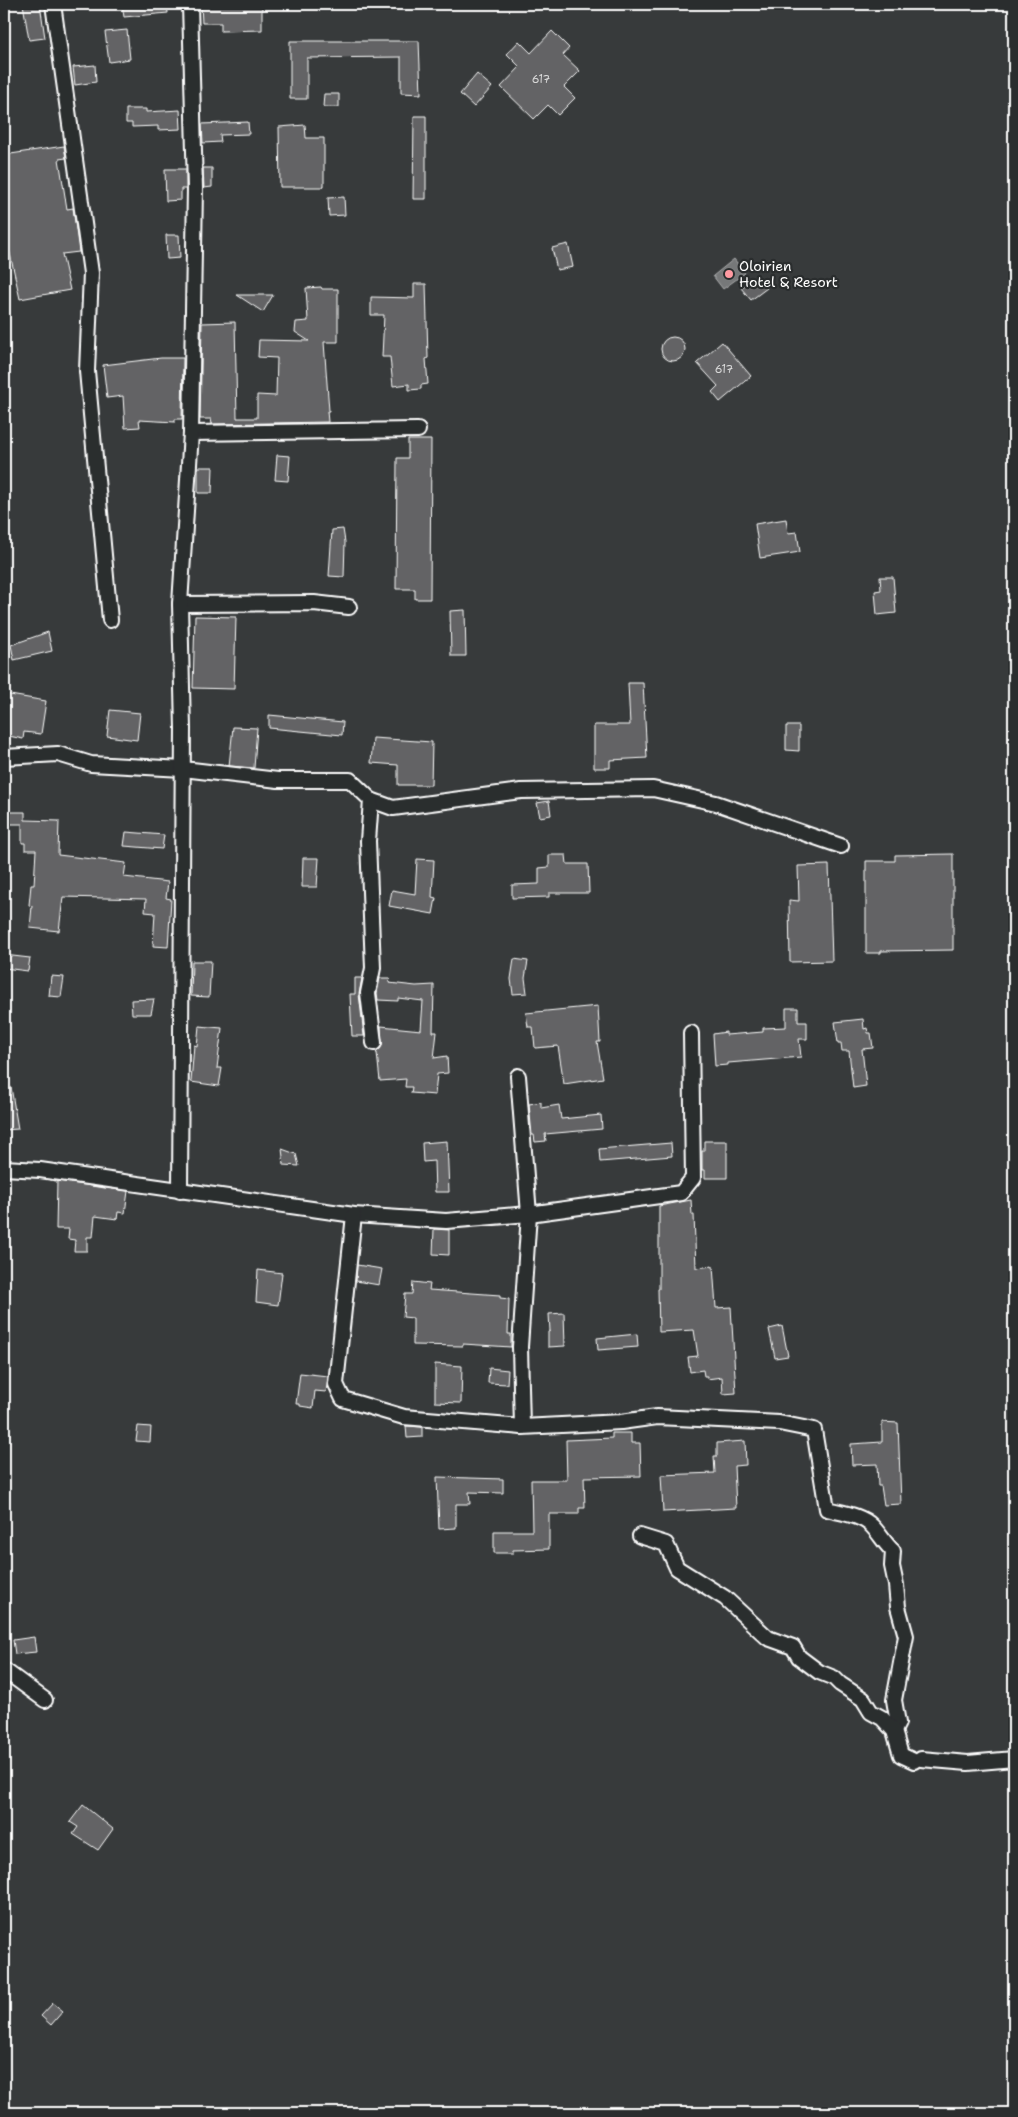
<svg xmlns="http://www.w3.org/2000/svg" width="1018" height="2117" font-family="'Shantell Sans',sans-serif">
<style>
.water{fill:#767879;stroke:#adaeaf}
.building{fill:#636465;stroke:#fff}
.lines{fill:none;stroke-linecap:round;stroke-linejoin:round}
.street-casing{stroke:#fff;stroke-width:18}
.street{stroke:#2a2d2e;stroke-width:14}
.poi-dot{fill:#ff9aa2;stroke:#2a2d2e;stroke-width:2}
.labels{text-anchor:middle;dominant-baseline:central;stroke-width:4.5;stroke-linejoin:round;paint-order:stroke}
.number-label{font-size:11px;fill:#d8d8d8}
.poi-label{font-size:14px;fill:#fff;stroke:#2a2d2e;text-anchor:start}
</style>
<rect width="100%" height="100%" fill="#373a3b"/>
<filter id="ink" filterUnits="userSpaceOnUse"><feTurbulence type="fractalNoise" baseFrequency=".02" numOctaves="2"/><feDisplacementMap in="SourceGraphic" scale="10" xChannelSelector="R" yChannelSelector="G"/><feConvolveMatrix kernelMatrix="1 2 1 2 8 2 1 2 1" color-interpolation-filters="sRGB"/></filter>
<g filter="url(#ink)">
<!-- water -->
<path class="water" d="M734,259L745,273L723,289L713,276Z"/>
<!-- building -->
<g class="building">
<path d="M23,4H40L45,38L29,40Z"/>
<path d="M122,4H167L168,13L124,17Z"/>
<path d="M201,4H262V30L221,31V23H202Z"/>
<path d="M127,30L130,59L109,62L105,32Z"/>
<path d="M552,31L569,48L563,55L580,71L564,87L575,98L558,115L548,105L534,119L501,87L520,67L507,54L519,41L531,53Z"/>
<path d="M290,41H419L421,94L401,93V57L307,58V99H290Z"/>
<path d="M95,65L96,82L75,85L73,67Z"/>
<path d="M477,74L492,87L474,107L460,94Z"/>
<path d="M324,94H339V107H323Z"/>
<path d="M126,109H146V112L180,110L181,129L158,130V126L132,127V123H126Z"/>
<path d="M414,116H426V199H413Z"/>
<path d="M248,122L249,134L220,135L221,142L203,143L202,124Z"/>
<path d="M305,125L306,138H324V187H280L279,127Z"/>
<path d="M64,146L66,158L59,159L67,209L73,208L79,252L62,254L70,290L20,299L9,249L4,208V155Z"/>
<path d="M203,168H212V187L204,188Z"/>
<path d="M165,169H186V189H181V200L166,201Z"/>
<path d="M344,197L345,215L329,216L328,198Z"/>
<path d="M166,235H179L180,258L167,259Z"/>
<path d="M568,244L573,267L557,270L552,248Z"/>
<path d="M757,276L767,288L751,300L741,288Z"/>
<path d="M414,284H426L428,358L426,359L428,384L421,385V389L409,390V384L393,386L390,357H382L384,315H371V297L414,298Z"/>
<path d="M321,287L322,289H338V342H324L329,411H327L328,422L212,424L211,419H200L202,323L235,322L237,418H257V395L276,396L277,358L258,357L259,340L309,341L295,332L296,322L308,321L306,288Z"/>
<path d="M237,295H273L263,312Z"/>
<circle cx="673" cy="349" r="12"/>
<path d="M722,342L751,376L720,402L712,392L718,386L697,363Z"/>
<path d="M161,358H183L182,419H175V422L139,420L140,427L125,428L123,396L107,398L103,365Z"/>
<path d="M408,440H431L430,599H415V589H396L397,458H408Z"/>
<path d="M277,455L290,456L288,481L275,480Z"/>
<path d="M198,467H213L212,493H198Z"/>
<path d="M786,519L788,533L797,532L800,552L760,558L755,524Z"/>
<path d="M343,529L345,542L344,577L329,576L332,530Z"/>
<path d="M880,577H893L896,613L877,615L875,591L881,590Z"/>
<path d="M465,610L466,656H451L450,611Z"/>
<path d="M195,616L236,617L234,689L193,688Z"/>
<path d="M48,632L52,651L14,660L11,645Z"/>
<path d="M628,683H643L647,758L610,760V768H594V725H630Z"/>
<path d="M4,694L46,701L41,734L24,732L23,739L4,735Z"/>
<path d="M110,710L140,713L137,740L107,736Z"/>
<path d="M269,715L343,722L342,735L269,728Z"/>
<path d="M786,726H799V751L786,750Z"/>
<path d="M233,727L257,728L254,768L229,766Z"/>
<path d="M373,738L432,742L431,785H398V765L371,763Z"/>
<path d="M549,801L551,815L540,817L537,803Z"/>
<path d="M7,812H25V820L59,821L58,855L126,863L124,877L168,882L166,898L171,899L168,947L153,946L155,913L145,912L146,899L63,897L59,931L30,928L32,906L29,905L31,885H34L36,850H25V843H22V824H7Z"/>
<path d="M126,832L164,835L162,849L124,846Z"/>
<path d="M953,854V950L881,951V953H866V861H895V855Z"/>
<path d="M549,855H566L567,864H588L589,893H549V897L512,898V885L539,884V868L549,867Z"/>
<path d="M303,858H319L317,887H302Z"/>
<path d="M417,859L434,860L432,897L436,898L433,914L389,906L392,890L415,894Z"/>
<path d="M829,865L832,961L790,962L789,900L799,901L798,866Z"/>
<path d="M4,955L30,958L28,971L4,968Z"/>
<path d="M514,959L528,961L525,978L527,993L513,994L511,979Z"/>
<path d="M192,961H211L209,997L191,996Z"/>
<path d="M51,976L64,977L61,997L49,996Z"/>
<path d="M355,978H362L359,994L364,1036H352L350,994H355Z"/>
<path d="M380,978H390L389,983L416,986L434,985L433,1032H437L434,1058L447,1056L448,1073L437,1074L435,1095L411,1093L412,1087H405L406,1079L380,1081L377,1053H376L382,1046L381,1026L421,1030L423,1001L398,998V1001L378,1000L377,993Z"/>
<path d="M154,999L151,1014H132L131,1000Z"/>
<path d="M598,1006L600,1042H597L603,1078L564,1084L558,1046L535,1048L533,1027H528L526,1013Z"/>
<path d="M786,1008H798V1022H807V1039H799L801,1057L728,1063V1065L715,1066L713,1034L726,1032V1035L763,1032V1028L786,1027Z"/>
<path d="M863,1019L864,1029L867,1028L868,1033H871L873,1048L862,1049L866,1086L853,1088L849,1051H842L841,1043H838L835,1022Z"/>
<path d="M199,1026L222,1028L217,1068H222L219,1086L191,1082L194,1045L197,1046Z"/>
<path d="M4,1087H11L18,1129L4,1130Z"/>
<path d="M541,1102V1108L559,1105L561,1119L601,1115L602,1129L545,1134L546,1141L535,1142L534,1135H532L529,1104Z"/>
<path d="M447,1141L449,1192H435L434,1161L423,1162L422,1143Z"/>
<path d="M704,1141H727V1178H705V1170H702V1151H704Z"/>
<path d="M671,1143L672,1156L600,1162L599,1149Z"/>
<path d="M282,1149L296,1154L299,1166L284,1165Z"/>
<path d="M57,1181L128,1191L125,1213L118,1212L117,1219L95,1216L93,1237H87V1251H74L75,1240L68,1239L69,1229H56Z"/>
<path d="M691,1200L692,1215H694L696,1268L713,1266L716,1308L731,1307L736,1393L723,1394L722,1377L707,1379V1376H704L703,1370L690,1372L688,1357L698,1356L694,1330L659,1332L658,1289H659V1206Z"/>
<path d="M434,1229L449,1230V1255L433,1254Z"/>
<path d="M357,1265L382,1269L379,1285L356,1281Z"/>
<path d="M258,1270L282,1273L278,1305L256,1302Z"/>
<path d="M413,1282L430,1284L429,1290L500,1295V1298L509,1299L508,1334H511V1347L463,1344V1346L413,1345V1318L403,1317L405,1294H412Z"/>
<path d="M564,1313L565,1346L548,1347V1332L550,1331L549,1314Z"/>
<path d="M782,1326L788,1356L775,1358L769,1329Z"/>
<path d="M637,1334L638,1347L598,1350L597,1338Z"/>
<path d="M435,1364L462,1366L461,1403L435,1402Z"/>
<path d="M489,1368L508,1370L507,1384L488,1383Z"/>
<path d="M300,1373L328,1376L326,1392L315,1391L313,1408L300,1406V1404H296Z"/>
<path d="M882,1422L898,1423L901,1504L884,1505L881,1486H878L877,1464L852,1465L851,1444L882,1442Z"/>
<path d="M138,1426L151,1427L150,1442L136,1441Z"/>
<path d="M406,1426L422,1427V1437L407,1438Z"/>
<path d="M612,1433H631V1443H640L641,1476L584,1477L585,1508H579V1514H549V1549L513,1550V1553H494V1531H532L531,1480H567L566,1440L612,1438Z"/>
<path d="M745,1441L746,1465L734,1466L736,1508L663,1512L661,1475L715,1473L714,1456H717V1443Z"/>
<path d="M437,1477L503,1479V1493L469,1492L470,1504H456V1528L439,1529Z"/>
<path d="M34,1637L36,1652L15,1654L13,1640Z"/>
<path d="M83,1805L113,1829L98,1850L73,1834L78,1827L70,1822Z"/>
<path d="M53,2003L63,2011L51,2025L41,2016Z"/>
</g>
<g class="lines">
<defs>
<g id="street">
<path d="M53,4L91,273L87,371L110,620"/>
<path d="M191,433L418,430"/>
<path d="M180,604L314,603L349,607"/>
<path d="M4,757L58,754L91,764L183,769L278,780H350L371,800L393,808L521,791L653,789L716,803L841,846"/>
<path d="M371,800L368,841L373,968L368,993L374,1043"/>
<path d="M518,1076L529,1214L520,1347L522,1427"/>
<path d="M4,1168L40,1170L354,1215L446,1221L529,1214L681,1193L693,1178L691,1033"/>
<path d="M180,1191L183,729L180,604L191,433L195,188L190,4"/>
<path d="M354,1215L336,1384L343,1399L404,1417L522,1427L621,1422L657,1417L779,1423L814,1430L827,1509C842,1513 861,1515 872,1526C880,1534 885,1544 893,1551L892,1566L896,1585L898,1607L906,1636L894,1700L898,1723L894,1731"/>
<path d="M640,1536L666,1544L677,1568L725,1598L768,1638L793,1647L799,1657L819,1672L834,1678L840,1684L863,1699L871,1712L882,1718L894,1731L901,1755L914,1761"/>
<path d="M4,1670L45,1700"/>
<path d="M921,1759L968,1763L1014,1759"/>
</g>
</defs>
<!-- street casing -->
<use href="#street" class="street-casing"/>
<!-- street -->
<use href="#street" class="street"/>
</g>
</g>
<!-- markers -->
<circle class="poi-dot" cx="729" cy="274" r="5"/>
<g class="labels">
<!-- number labels -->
<g class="number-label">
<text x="541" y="79">617</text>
<text x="724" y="369">617</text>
</g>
<!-- poi labels -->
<g class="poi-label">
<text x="739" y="266">Oloirien<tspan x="739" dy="16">Hotel &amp; Resort</tspan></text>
</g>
</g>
<!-- margin -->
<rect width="1018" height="2117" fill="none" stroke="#2a2d2e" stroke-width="20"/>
<rect x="10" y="10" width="998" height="2097" fill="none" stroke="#fff" stroke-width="2" filter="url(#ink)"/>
</svg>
